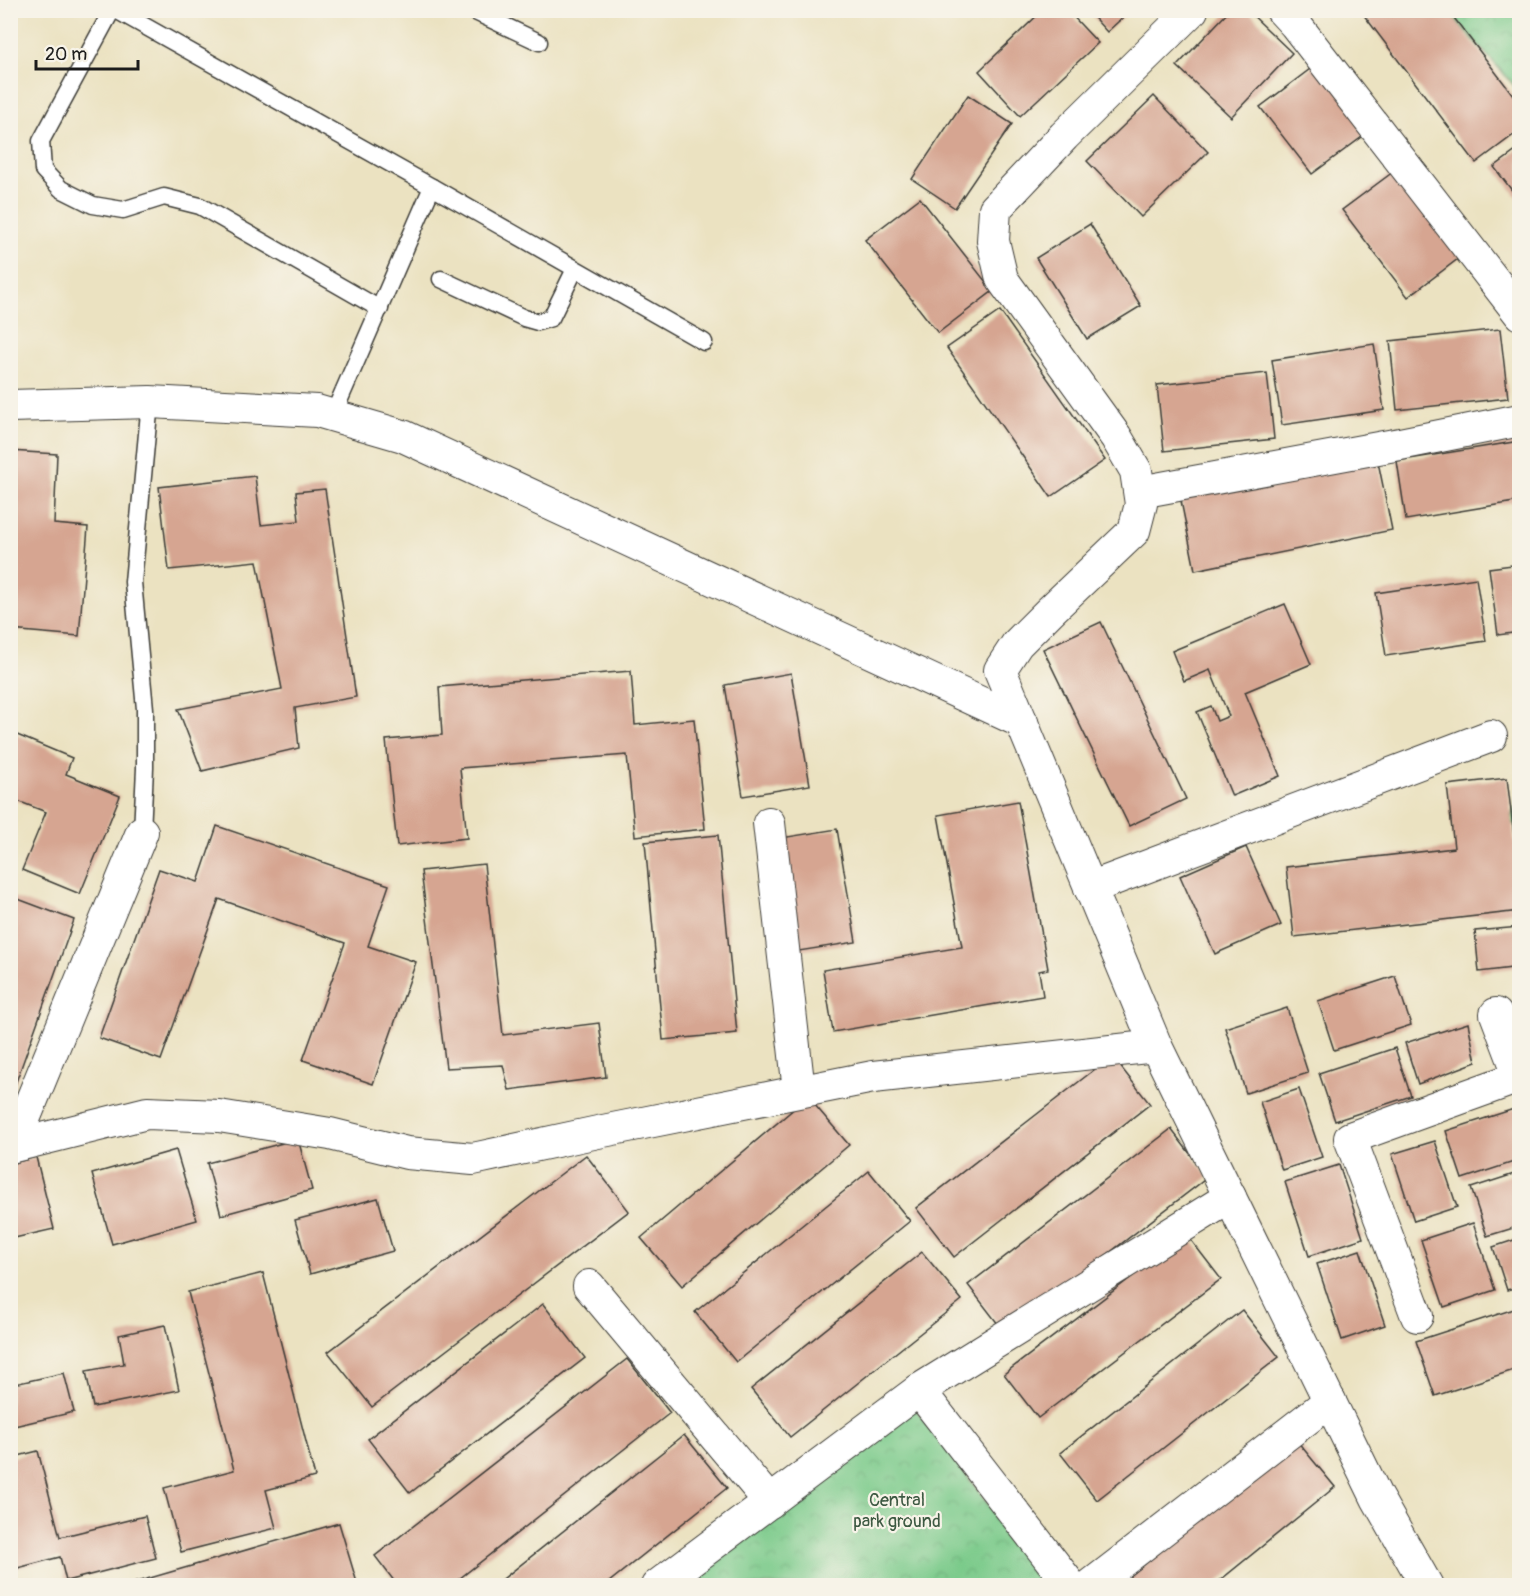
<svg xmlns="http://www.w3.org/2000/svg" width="1530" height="1596" font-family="Pangolin,sans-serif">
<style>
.park{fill:url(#park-crowns);stroke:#4b7353;stroke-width:1.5}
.building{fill:#d6a591}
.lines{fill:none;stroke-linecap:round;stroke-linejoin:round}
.service-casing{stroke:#3b3a35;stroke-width:19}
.minor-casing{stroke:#3b3a35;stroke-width:34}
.service{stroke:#fff;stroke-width:16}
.minor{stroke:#fff;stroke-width:32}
.labels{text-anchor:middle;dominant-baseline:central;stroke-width:4.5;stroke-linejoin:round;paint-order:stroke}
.park-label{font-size:18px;fill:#3d5942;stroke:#f7f3e8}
</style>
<defs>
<pattern id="park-crowns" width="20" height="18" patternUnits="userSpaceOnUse" patternTransform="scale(1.5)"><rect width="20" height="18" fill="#7aca8a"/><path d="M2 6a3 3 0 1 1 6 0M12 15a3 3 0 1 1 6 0" fill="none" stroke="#69ad76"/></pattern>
</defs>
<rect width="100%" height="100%" fill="#f7f3e8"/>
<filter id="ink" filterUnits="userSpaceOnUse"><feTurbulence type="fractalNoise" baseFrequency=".0167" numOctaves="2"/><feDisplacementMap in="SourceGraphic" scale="12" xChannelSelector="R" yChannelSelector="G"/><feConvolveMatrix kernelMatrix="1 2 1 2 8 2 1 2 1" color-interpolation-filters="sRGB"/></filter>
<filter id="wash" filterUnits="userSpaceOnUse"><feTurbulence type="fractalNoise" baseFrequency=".008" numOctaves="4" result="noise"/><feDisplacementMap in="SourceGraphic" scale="24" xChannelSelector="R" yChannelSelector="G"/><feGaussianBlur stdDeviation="1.35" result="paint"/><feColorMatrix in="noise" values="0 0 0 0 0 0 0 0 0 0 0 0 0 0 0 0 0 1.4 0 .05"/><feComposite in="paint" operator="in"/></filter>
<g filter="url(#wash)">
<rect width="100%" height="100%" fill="#ebe2c1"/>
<!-- park -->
<g class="park">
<path d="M1448,11H1519V91Z"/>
<path d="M1519,794V827L1510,822Z"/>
<path d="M912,1404L1050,1585L675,1586Z"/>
</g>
<g id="blocks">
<!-- building -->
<g class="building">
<path d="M1043,10H1067L1098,43L1020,116L979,71Z"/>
<path d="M1087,10H1131L1107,32Z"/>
<path d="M1230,10H1247L1292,53L1231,117L1177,66Z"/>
<path d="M1360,10H1448L1520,104V130L1476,163Z"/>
<path d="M1318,63L1370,131L1312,174L1260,107Z"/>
<path d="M968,95L1012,124L955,208L912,179Z"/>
<path d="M1154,96L1208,152L1141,217L1087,161Z"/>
<path d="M1520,148V201L1494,167Z"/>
<path d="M1397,169L1463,255L1408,297L1342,210Z"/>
<path d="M920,198L993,291L938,333L865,240Z"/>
<path d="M1090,224L1141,306L1087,339L1036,258Z"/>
<path d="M1000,311L1105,460L1051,497L947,348Z"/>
<path d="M1500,329L1508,398L1397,410L1390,341Z"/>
<path d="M1374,344L1384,410L1282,425L1272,360Z"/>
<path d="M1267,373L1274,439L1164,451L1157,385Z"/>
<path d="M1520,441V501L1406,520L1397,461Z"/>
<path d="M10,451L57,454L54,524L88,527L79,636L10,630Z"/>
<path d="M1376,452L1392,530L1195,570L1179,491Z"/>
<path d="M255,476L261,525L299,521L296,492L325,489L356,697L295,708L299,748L202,771L178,709L282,689L257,561L169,570L159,487Z"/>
<path d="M1520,564V632L1498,635L1489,568Z"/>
<path d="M1476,578L1486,641L1386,656L1376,593Z"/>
<path d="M1285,604L1311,664L1245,692L1280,776L1232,796L1197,712L1211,706L1217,721L1229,716L1210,670L1184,681L1172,651Z"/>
<path d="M1101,622L1186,799L1129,826L1043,649Z"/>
<path d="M631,671L635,725L694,719L705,829L635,836L627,755L460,768L467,838L397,846L386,740L442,735L439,687Z"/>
<path d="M791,673L810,785L743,796L725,685Z"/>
<path d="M10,732L72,758L66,774L120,796L80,894L22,870L46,812L10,798Z"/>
<path d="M1507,778L1520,886V911L1294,937L1286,867L1454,848L1447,785Z"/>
<path d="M1018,801L1048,969L1039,971L1043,996L833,1032L823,970L962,947L938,815Z"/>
<path d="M217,826L389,885L368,946L416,962L373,1084L303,1060L345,943L219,899L161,1060L99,1038L159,869L198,882Z"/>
<path d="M837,829L856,942L799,951L781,838Z"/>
<path d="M718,835L737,1033L663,1040L645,842Z"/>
<path d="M1246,847L1281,925L1215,954L1180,876Z"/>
<path d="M484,864L503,1035L599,1023L606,1077L509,1090L503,1065L446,1068L421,871Z"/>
<path d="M10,896L74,920L11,1096L10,1095Z"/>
<path d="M1520,927V967L1479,972L1475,931Z"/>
<path d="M1395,976L1411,1025L1334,1050L1318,1001Z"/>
<path d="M1287,1008L1308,1073L1246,1093L1225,1028Z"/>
<path d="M1468,1023L1476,1062L1418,1084L1405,1043Z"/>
<path d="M1395,1048L1411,1096L1335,1121L1319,1073Z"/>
<path d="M1112,1056L1150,1104L954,1257L916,1208Z"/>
<path d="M1299,1089L1322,1157L1282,1170L1260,1102Z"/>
<path d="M808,1097L849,1145L682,1286L641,1238Z"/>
<path d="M1520,1107V1160L1462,1179L1446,1131Z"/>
<path d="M1171,1129L1208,1177L1005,1333L968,1285Z"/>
<path d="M298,1139L312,1190L221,1215L207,1163Z"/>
<path d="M1435,1141L1457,1207L1414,1221L1392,1154Z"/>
<path d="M176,1150L197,1220L112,1244L92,1174Z"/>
<path d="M586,1155L629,1211L372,1407L328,1352Z"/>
<path d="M36,1157L54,1229L10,1239V1164Z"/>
<path d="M1339,1165L1363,1238L1309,1256L1285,1182Z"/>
<path d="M869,1171L910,1221L736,1362L695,1312Z"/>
<path d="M1520,1172V1226L1487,1236L1471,1188Z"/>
<path d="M378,1198L393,1251L310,1274L295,1220Z"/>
<path d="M1473,1223L1495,1290L1444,1307L1421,1240Z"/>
<path d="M1187,1235L1221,1279L1038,1418L1004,1374Z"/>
<path d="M1520,1238V1286L1507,1290L1493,1247Z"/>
<path d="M1360,1250L1385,1325L1342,1340L1317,1264Z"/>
<path d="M922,1252L962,1300L790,1437L751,1389Z"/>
<path d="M263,1273L315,1477L266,1490L276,1528L181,1552L164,1488L234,1470L188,1292Z"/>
<path d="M543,1304L585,1358L410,1493L368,1439Z"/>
<path d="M1520,1307V1368L1435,1396L1416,1341Z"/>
<path d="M1242,1310L1279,1357L1097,1500L1060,1453Z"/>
<path d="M165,1325L179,1390L93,1407L86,1371L124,1364L119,1335Z"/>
<path d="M627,1359L670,1413L450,1586H398L375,1556Z"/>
<path d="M64,1373L74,1412L10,1427V1385Z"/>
<path d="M684,1435L727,1488L604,1586H494Z"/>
<path d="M1297,1441L1335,1487L1213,1586H1118Z"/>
<path d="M38,1451L60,1537L145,1516L156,1558L66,1581L60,1557L10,1570V1458Z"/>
<path d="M339,1523L358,1586H126V1585Z"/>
</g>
</g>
</g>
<g filter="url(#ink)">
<use href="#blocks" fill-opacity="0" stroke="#3b3a35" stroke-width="1.5"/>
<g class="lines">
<defs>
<g id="service">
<path d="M112,10L41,141L43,170L61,189L93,205L123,210L164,197L200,206L380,309"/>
<path d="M116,10L432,187"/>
<path d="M471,10L539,42"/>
<path d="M441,279L524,318L538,322L551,318L575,269"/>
<path d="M333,415L432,187L704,342"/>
<path d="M142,832L145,768V709L133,582L150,402"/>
</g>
<g id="minor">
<path d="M1282,10L1295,24L1520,314"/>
<path d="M10,406L150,402L317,411L403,436L1022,722"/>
<path d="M1140,492L1400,444L1520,420"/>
<path d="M769,823L799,1091"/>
<path d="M1090,888L1491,736"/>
<path d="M1496,1014L1520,1077"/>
<path d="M1156,1046L1377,1498L1427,1586"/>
<path d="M13,1146L142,832"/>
<path d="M10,1147L147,1113L219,1116L330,1134L407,1153L473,1159L598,1132L873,1077L1156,1046L1000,670L1017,644L1050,611L1134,531L1141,504L1136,471L1116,437L1002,279L993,241L995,209L1064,136L1192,10"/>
<path d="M589,1286L770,1502"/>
<path d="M1417,1316L1350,1138L1519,1077"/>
<path d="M919,1390L1071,1586"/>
<path d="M657,1586L919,1390L1230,1197"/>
<path d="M1090,1586L1330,1401"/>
</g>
</defs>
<!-- service casing -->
<use href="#service" class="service-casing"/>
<!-- minor casing -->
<use href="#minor" class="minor-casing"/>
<!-- service -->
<use href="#service" class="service"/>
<!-- minor -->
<use href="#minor" class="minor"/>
</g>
</g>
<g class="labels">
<!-- park labels -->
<g class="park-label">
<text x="897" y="1500">Central<tspan x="897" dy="21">park ground</tspan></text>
</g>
</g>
<!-- margin -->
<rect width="1530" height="1596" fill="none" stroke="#f7f3e8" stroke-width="36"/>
<!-- scale -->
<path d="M36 60v9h102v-9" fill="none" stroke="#1c1c1c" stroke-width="3"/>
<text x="45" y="60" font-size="18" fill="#1c1c1c" stroke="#f7f3e8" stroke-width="4.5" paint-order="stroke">20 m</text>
</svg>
